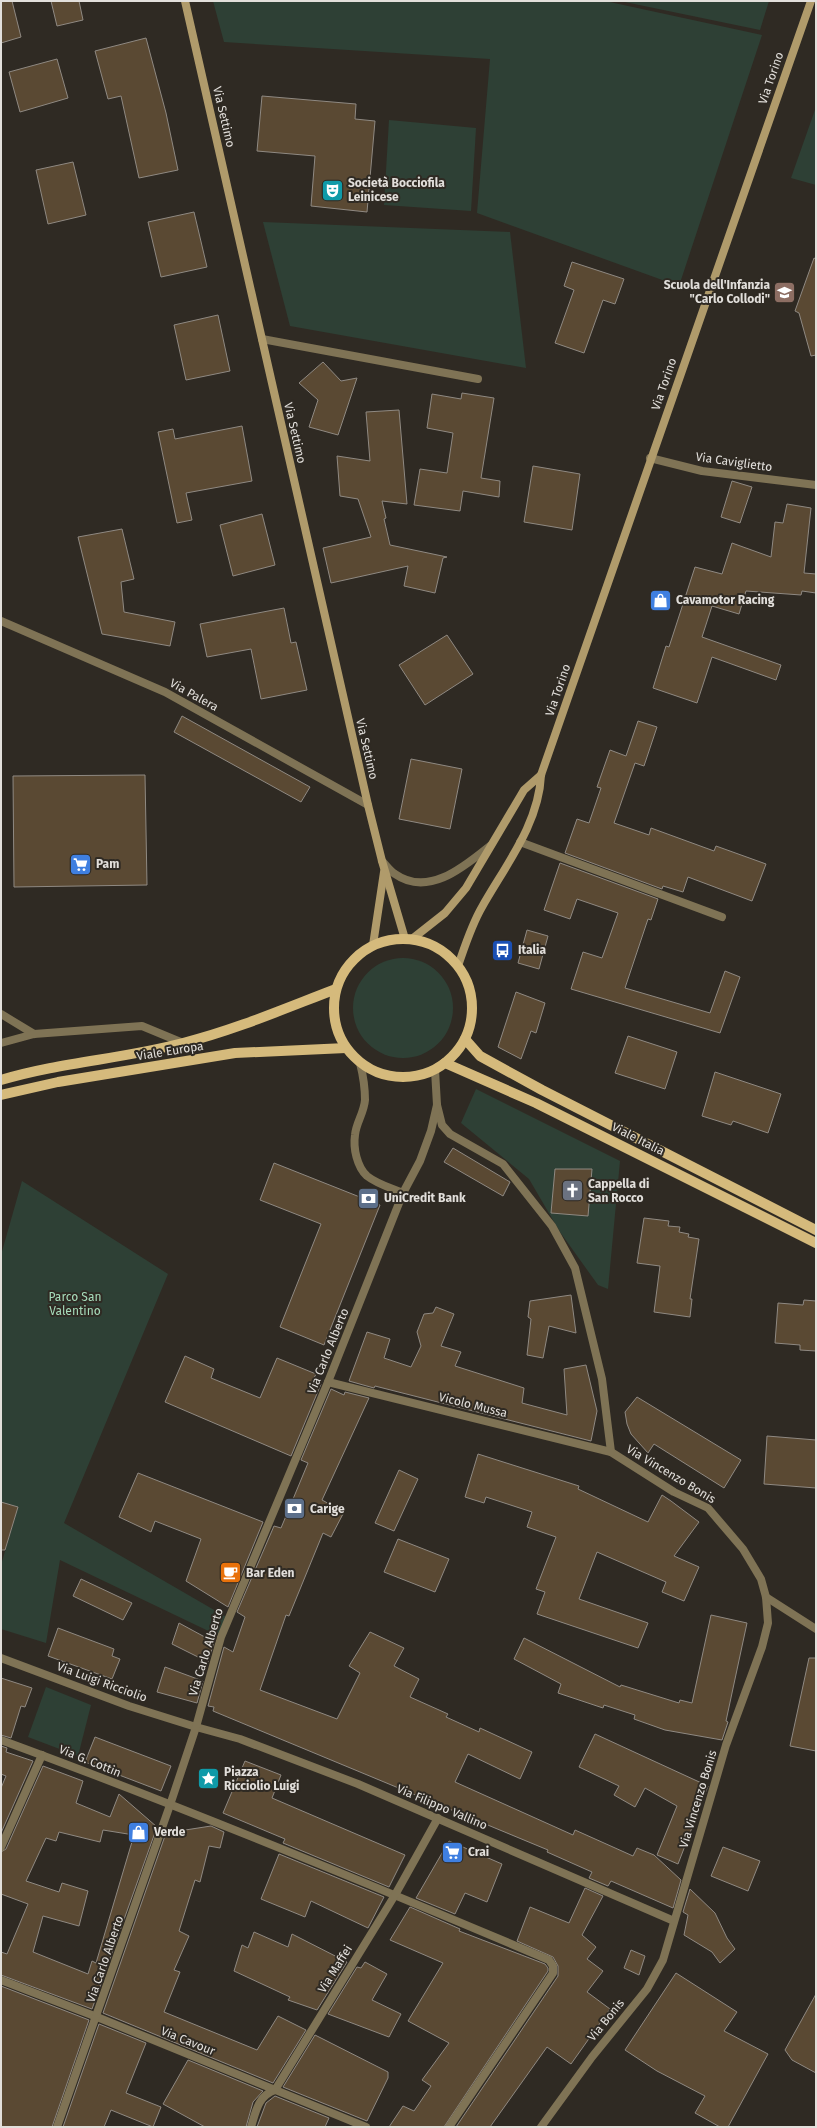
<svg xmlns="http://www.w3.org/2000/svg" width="817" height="2128" font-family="'Fira Sans',sans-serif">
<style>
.green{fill:#2e4035}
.building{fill:#5a4933;stroke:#8f8982;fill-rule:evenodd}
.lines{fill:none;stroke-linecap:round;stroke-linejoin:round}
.street{stroke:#7f7355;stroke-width:8}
.secondary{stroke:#b09b6b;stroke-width:8}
.primary{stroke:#d5ba7c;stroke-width:10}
.labels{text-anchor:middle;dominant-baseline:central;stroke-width:4;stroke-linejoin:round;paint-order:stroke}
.street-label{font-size:12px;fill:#e2dfdb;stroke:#2f2a23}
.poi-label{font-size:12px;font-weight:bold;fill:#e2dfdb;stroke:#2f2a23;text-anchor:start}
.park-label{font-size:12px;fill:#a6dcbb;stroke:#2f2a23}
</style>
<rect width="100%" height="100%" fill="#2f2a23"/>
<!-- green -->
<g class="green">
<path d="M213,1H605L762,35L679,286L477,213L490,59L224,42Z"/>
<path d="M620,1H769L760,30Z"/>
<path d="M816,107V185L791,178Z"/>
<path d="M389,120L476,128L471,211L384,205Z"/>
<path d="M263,222L510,232L526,368L290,326Z"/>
<circle cx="403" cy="1008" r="50"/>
<path d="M476,1089L620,1161L608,1289L598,1285L560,1232L529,1179L461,1123Z"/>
<path d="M22,1181L168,1274L64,1523L228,1618L221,1637L60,1560L46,1643L1,1629V1565L18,1507L1,1502V1255Z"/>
<path d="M46,1687L91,1705L78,1756L28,1737Z"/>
</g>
<!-- building -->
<g class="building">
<path d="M1,1H12L21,37L1,43Z"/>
<path d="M51,1H79L83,20L57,26Z"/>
<path d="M146,38L166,113L178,170L139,178L121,96L108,99L95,51Z"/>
<path d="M57,59L68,98L20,112L9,72Z"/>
<path d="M262,96L356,104L355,119L375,121L367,212L311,206L315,156L257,151Z"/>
<path d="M73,162L86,215L48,224L36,170Z"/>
<path d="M194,212L207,267L161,277L148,222Z"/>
<path d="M814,258L816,259V355L811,356L799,313L795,311Z"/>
<path d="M572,262L624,279L615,304L603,300L584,353L555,343L574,290L564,286Z"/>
<path d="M218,315L230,371L186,380L174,325Z"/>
<path d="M323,362L341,381L357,378L338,435L309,427L318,400L299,383Z"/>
<path d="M462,393L494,398L481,478L500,481L499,497L463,491L460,511L414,505L420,469L447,473L453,433L427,428L432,394L461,399Z"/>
<path d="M399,410L407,504L382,501L386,518L384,519L390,545L447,557L443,558L435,593L404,586L408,566L331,583L323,548L371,537L358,499L340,496L337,456L370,461L366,412Z"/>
<path d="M242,426L252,481L186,493L192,520L177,523L158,432L173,429L175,439Z"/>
<path d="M533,466L580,474L572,530L524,522Z"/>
<path d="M732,481L752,487L740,523L721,517Z"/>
<path d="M787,504L811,508L804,573L816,574V593L802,591L801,595L746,591L739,614L712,606L702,637L781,665L776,680L712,657L697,703L653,688L666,646L669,647L695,567L722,574L732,543L771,557L775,522L783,523Z"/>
<path d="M262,514L275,565L233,576L220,525Z"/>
<path d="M122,529L134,579L121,582L124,612L175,622L170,646L102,634L78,537Z"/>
<path d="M284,608L291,643L296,642L307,690L261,699L251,649L207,657L200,624Z"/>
<path d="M447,635L473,674L425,705L399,665Z"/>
<path d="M182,716L310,787L301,802L174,732Z"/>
<path d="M638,721L657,727L644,766L635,763L614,823L649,835L651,828L714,851L716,846L766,864L752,901L688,877L683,892L663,886L662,889L565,853L577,819L589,823L601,788L597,787L610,750L626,756Z"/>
<path d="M411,759L462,769L450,829L399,819Z"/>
<path d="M145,775L147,885L14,887L13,776Z"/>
<path d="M560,863L658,899L651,920L648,919L625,988L710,1013L725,971L740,977L720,1033L571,989L583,952L602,958L618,913L577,899L570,919L544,910Z"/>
<path d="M527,930L548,936L539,969L518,963Z"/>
<path d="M516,992L545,1003L536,1033L531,1031L521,1059L498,1047Z"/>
<path d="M628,1036L677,1052L665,1089L615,1073Z"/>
<path d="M715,1072L781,1094L768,1133L733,1121L731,1125L702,1116Z"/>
<path d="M453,1148L510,1182L503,1196L444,1162Z"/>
<path d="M274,1163L380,1205L324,1345L280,1327L321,1224L260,1200Z"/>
<path d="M555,1169H592L588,1216L551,1213Z"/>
<path d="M644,1218L669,1221L668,1226L680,1227L679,1232L689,1234L688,1237L699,1239L690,1299H692L690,1317L654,1312L660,1266L637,1263Z"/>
<path d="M571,1295L576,1333L549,1326L543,1358L527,1355L531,1319L528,1317L530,1301Z"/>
<path d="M804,1300L816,1301V1351L800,1350V1345L775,1343L778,1303L803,1305Z"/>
<path d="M436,1307L454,1314L441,1346L461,1352L455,1366L524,1388L522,1403L567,1415L564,1369L586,1365L597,1411L591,1441L375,1386L374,1388L349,1381L367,1332L390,1339L384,1358L411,1367L421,1346L417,1332L424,1314L433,1313Z"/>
<path d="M185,1356L214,1369L211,1378L260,1398L277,1358L316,1374L313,1380L321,1384L291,1456L165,1402Z"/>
<path d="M331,1389L344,1395L345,1392L369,1398L322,1500L344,1512L331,1537L323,1533L289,1616L286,1615L260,1690L337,1719L360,1673L349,1666L370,1632L404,1648L394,1666L419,1679L410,1697L448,1714L446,1717L479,1732L480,1728L532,1752L520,1779L468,1754L455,1782L573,1835L575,1830L633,1856L637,1848L654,1855L681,1880L673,1908L611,1881L608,1886L589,1878L592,1872L547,1852L548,1850L213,1711L214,1707L208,1706L224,1647L233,1652L245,1617L237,1612L274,1526L281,1528L308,1463L301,1460Z"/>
<path d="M637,1397L741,1460L724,1488L654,1444L648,1453L631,1434L627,1424L625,1412Z"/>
<path d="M767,1436L816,1440V1488L764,1484Z"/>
<path d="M478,1454L579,1486L578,1489L648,1522L662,1495L671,1501L699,1522L674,1556L699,1567L684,1601L662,1592L666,1582L597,1552L579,1599L648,1623L638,1648L537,1614L545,1592L536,1589L556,1537L527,1527L532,1512L486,1497L484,1503L465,1497Z"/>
<path d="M399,1470L418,1479L394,1531L375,1523Z"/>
<path d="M138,1473L263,1522L228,1607L186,1581L201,1539L155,1521L151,1532L119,1517Z"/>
<path d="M1,1502L18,1507L5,1550H1Z"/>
<path d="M398,1539L449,1559L435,1592L384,1572Z"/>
<path d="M81,1579L132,1603L123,1620L73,1596Z"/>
<path d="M711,1615L747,1623L726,1721L728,1722L722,1740L665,1730L634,1719L635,1715L604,1705L603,1708L558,1693L561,1684L514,1659L524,1638L620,1687L621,1685L679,1703L680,1700L692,1703Z"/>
<path d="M179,1623L214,1642L208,1662L172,1644Z"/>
<path d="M58,1628L114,1649L112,1656L120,1659L112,1679L48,1656Z"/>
<path d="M809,1658H816V1751L790,1746Z"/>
<path d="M165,1667L203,1681L197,1703L157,1692Z"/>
<path d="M1,1678L32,1688L25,1707L21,1706L11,1738L1,1735Z"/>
<path d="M595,1734L708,1786L678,1864L657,1855L677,1806L645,1788L635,1807L614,1795L619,1786L579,1767Z"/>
<path d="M95,1737L171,1766L161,1791L85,1762Z"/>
<path d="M1,1746L7,1748L6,1752L33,1761L1,1833V1788L6,1776L1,1774Z"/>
<path d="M245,1761L281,1775L272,1798L405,1855L389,1887L283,1843L285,1839L223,1813Z"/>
<path d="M43,1766L83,1781L76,1803L110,1817L119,1794L157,1827L92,2009L1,1975V1952L7,1954L28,1904L1,1894V1852L6,1849ZM103,1830L134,1835L96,1963L92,1961L88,1974L33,1952L43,1916L79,1926L88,1891L62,1883L59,1892L26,1881L46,1838L56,1841L59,1832L100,1842Z"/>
<path d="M211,1826L224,1832L220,1848L209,1846L200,1882L195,1880L179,1931L189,1936L174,1970L180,1972L164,2012L257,2050L278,2016L306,2030L273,2083L103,2013L166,1833Z"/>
<path d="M449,1841L502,1864L487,1902L465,1893L455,1914L416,1898Z"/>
<path d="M723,1847L760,1861L748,1891L711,1876Z"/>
<path d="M279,1854L384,1897L368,1928L311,1901L305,1917L261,1899Z"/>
<path d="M585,1888L603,1896L582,1935L596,1947L587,1959L603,1971L587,1992L610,2009L571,2064L547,2047L490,2127H456L558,1976V1966L553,1957L517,1941L530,1907L569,1923Z"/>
<path d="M690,1889L715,1913L727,1938L735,1949L720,1963L712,1952L684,1935L688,1915L683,1912Z"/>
<path d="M410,1907L460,1929L459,1931L545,1964L548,1968V1971L444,2127H389L403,2106L414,2111L431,2086L422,2080L449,2043L408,2021L443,1963L390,1940Z"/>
<path d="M254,1932L288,1947L292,1934L347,1962L317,2010L288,2000L290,1997L234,1971L242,1945L248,1948Z"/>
<path d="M631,1950L645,1956L639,1975L624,1968Z"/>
<path d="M365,1962L387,1974L372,2000L401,2014L389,2037L328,2014L357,1967L361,1968Z"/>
<path d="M676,1973L737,2012L724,2031L768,2054L728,2127H720L695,2113L705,2096L657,2071L625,2050Z"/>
<path d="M1,1986L89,2020L52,2127H1Z"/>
<path d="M816,1994V2073L792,2060L785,2050Z"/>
<path d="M99,2024L146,2043L126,2093L161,2107L153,2127L111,2110L104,2127H63Z"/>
<path d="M315,2035L388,2072V2078L367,2121L283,2087Z"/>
<path d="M188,2060L263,2091L253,2102L246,2127H205L163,2104Z"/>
<path d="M275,2096L329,2118L325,2127H257L266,2103Z"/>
</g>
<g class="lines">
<!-- street -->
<g class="street">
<path d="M262,339L478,379"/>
<path d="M650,458L702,471L816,485"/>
<path d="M1,621L165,692L368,805"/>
<path d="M520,842L722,917"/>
<path d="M382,861C386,865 390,871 395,874C429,898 466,865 491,845"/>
<path d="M1,1014L34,1034"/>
<path d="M1,1043L34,1034L142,1026L183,1043"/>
<path d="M360,1063C363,1075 365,1087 365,1100C364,1113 356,1123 355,1135C353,1148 357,1167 367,1176C377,1184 391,1188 403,1193"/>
<path d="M437,1105L442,1125L450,1134L503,1164L552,1226L575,1268L602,1379L611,1452L674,1492L708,1508L743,1549L761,1579L766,1597L768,1623L762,1647L726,1745L663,1960L647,1989L592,2057L541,2127"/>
<path d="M328,1382L611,1452"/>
<path d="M766,1597L816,1629"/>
<path d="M1,1658L129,1706L196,1727L240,1739L358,1784L674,1921"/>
<path d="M1,1740C186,1808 368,1883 549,1960L553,1966V1973L449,2127"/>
<path d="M1,1847L42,1755"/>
<path d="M1,1980L97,2017L366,2127"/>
<path d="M57,2127L170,1805L196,1727L221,1637L328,1382L403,1193L420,1161L431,1131L437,1105L435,1070"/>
<path d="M251,2127C256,2111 258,2096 275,2090L395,1895L438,1818"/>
</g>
<!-- secondary -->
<g class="secondary">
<path d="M185,1L368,805L382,861L405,939"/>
<path d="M412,939L445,913L466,888L524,790L541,775"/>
<path d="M373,945L384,872"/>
<path d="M458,966C465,946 471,926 482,907C505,866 539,824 541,775L811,1"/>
</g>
<!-- primary -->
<g class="primary">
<circle cx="403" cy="1008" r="69"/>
<path d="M465,1039L480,1056L542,1090L816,1230"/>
<path d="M445,1063L536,1103L816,1243"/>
<path d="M1,1080C61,1062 123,1059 183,1043C235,1030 286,1008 336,989"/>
<path d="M1,1095L58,1082L235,1053L346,1048"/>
</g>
</g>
<!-- icons -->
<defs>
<symbol id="theatre-square" viewBox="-11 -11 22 22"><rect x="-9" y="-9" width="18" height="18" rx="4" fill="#0f9aa8" stroke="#2f2a23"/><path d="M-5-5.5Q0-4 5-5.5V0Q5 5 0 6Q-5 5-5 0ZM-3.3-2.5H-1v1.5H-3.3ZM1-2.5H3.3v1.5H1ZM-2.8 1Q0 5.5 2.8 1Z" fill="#fff"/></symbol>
<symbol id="school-square" viewBox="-11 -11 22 22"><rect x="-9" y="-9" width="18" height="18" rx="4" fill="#8d6e63" stroke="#2f2a23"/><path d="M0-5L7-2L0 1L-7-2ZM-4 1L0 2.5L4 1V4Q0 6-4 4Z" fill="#fff"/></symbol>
<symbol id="shop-square" viewBox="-11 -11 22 22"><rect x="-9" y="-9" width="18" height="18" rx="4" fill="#3f7fe0" stroke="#2f2a23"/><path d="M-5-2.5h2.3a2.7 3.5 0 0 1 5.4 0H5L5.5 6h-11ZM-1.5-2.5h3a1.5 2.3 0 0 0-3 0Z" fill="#fff"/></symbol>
<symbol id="supermarket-square" viewBox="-11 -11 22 22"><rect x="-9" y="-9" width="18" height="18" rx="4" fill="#3f7fe0" stroke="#2f2a23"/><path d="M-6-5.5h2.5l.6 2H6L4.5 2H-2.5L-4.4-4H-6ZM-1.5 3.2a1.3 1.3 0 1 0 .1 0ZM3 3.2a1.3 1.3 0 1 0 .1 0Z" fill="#fff"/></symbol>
<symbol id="bus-square" viewBox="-11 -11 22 22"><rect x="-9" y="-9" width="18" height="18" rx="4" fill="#1a4fb4" stroke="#2f2a23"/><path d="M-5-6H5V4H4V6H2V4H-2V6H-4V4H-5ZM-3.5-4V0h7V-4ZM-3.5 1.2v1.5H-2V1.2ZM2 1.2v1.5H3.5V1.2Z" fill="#fff"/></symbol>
<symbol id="church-square" viewBox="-11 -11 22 22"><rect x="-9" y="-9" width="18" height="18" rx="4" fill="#6b7280" stroke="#2f2a23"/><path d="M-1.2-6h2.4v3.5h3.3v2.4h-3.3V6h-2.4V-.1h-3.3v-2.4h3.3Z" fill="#fff"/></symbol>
<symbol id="bank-square" viewBox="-11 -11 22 22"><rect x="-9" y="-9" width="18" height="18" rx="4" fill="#5c6f8a" stroke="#2f2a23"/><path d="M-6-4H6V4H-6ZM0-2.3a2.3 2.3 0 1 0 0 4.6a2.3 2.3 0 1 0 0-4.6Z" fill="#fff"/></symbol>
<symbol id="cafe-square" viewBox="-11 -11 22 22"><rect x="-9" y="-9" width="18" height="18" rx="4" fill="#e8710a" stroke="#2f2a23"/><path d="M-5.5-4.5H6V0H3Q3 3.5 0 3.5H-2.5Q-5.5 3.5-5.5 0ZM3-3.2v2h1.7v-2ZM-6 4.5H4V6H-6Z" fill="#fff"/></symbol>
<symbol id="sight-square" viewBox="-11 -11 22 22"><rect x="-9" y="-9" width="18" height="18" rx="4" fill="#0f9aa8" stroke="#2f2a23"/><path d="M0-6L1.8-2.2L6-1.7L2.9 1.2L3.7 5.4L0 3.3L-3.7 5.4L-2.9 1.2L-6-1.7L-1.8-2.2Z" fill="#fff"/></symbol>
</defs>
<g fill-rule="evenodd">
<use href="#theatre-square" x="320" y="178" width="25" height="25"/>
<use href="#school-square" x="772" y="280" width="25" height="25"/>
<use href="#shop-square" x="648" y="588" width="25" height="25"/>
<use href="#supermarket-square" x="68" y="852" width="25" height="25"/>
<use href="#bus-square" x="490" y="938" width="25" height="25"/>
<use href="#church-square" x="560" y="1178" width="25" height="25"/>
<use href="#bank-square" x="356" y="1186" width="25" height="25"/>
<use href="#bank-square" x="282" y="1496" width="25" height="25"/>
<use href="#cafe-square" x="218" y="1560" width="25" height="25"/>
<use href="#sight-square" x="196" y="1766" width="25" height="25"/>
<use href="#shop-square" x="126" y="1820" width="25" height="25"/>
<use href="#supermarket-square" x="440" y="1840" width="25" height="25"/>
</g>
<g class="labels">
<!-- street labels -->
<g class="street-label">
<text transform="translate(771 78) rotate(-71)">Via Torino</text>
<text transform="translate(224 117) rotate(77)">Via Settimo</text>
<text transform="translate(664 384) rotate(-71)">Via Torino</text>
<text transform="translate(295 433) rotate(77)">Via Settimo</text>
<text transform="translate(734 462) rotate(8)">Via Caviglietto</text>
<text transform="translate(558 690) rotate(-71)">Via Torino</text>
<text transform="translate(194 695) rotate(29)">Via Palera</text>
<text transform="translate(367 749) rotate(77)">Via Settimo</text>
<text transform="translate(170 1051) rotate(-9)">Viale Europa</text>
<text transform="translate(638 1139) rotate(27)">Viale Italia</text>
<text transform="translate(328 1351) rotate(-68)">Via Carlo Alberto</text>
<text transform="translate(473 1405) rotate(14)">Vicolo Mussa</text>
<text transform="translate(671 1474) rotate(31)">Via Vincenzo Bonis</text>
<text transform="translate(206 1652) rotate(-73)">Via Carlo Alberto</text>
<text transform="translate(102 1682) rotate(20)">Via Luigi Ricciolio</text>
<text transform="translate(90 1761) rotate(22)">Via G. Cottin</text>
<text transform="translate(698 1799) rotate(-73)">Via Vincenzo Bonis</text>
<text transform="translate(442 1807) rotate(23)">Via Filippo Vallino</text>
<text transform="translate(105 1959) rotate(-71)">Via Carlo Alberto</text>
<text transform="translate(335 1969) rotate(-58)">Via Maffei</text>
<text transform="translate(606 2020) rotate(-51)">Via Bonis</text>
<text transform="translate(188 2041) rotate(22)">Via Cavour</text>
</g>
<!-- poi labels -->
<g class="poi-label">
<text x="348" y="183">Società Bocciofila<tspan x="348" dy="14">Leinicese</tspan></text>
<text x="770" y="285" text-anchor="end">Scuola dell'Infanzia<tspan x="770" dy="14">"Carlo Collodi"</tspan></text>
<text x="676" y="600">Cavamotor Racing</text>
<text x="96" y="864">Pam</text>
<text x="518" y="950">Italia</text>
<text x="588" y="1184">Cappella di<tspan x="588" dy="14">San Rocco</tspan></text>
<text x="384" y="1198">UniCredit Bank</text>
<text x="310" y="1509">Carige</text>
<text x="246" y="1573">Bar Eden</text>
<text x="224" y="1772">Piazza<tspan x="224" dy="14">Ricciolio Luigi</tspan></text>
<text x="154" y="1832">Verde</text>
<text x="468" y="1852">Crai</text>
</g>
<!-- park labels -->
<g class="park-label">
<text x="75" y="1297">Parco San<tspan x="75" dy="14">Valentino</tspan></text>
</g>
</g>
<!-- border -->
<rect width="817" height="2128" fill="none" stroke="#e2dfdb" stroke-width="4"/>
</svg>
